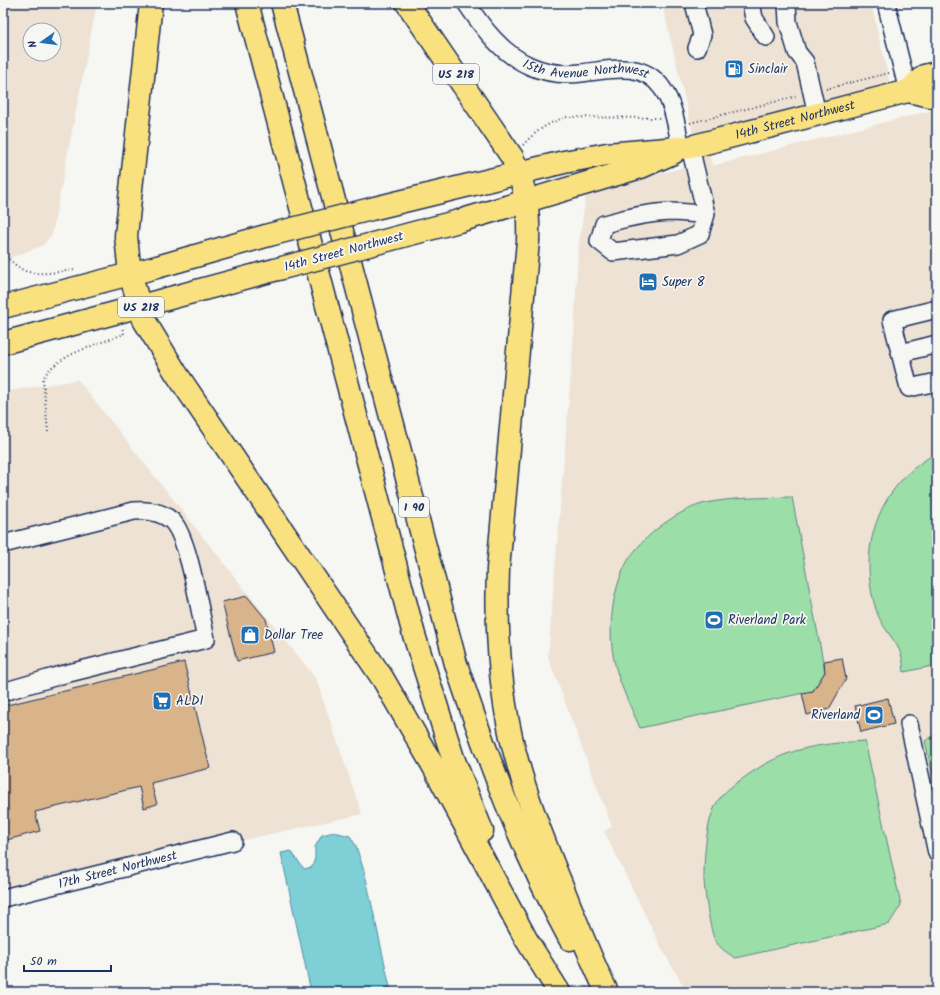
<svg xmlns="http://www.w3.org/2000/svg" width="940" height="995" font-family="Kalam,sans-serif">
<style>
.built{fill:#ede2d3;fill-rule:evenodd}
.green{fill:#9cdea8;stroke:#5c8683}
.water{fill:#7ecfd6;stroke:#568fa6}
.building{fill:#d9b38a;stroke:#1b2f5e}
.lines{fill:none;stroke-linecap:round;stroke-linejoin:round}
.minor-casing{stroke:#1b2f5e;stroke-width:20}
.major-casing{stroke:#1b2f5e;stroke-width:25}
.highway-casing{stroke:#1b2f5e;stroke-width:25}
.path{stroke:#1b2f5e;stroke-width:2;stroke-dasharray:1 3;stroke-linecap:butt}
.minor{stroke:#f6f6f2;stroke-width:17}
.major{stroke:#fae180;stroke-width:22}
.highway{stroke:#fae180;stroke-width:22}
.major-bridge-casing{stroke:#1b2f5e;stroke-width:25;stroke-linecap:butt}
.major-bridge{stroke:#fae180;stroke-width:22}
.labels{text-anchor:middle;dominant-baseline:central;stroke-width:3.5;stroke-linejoin:round;paint-order:stroke}
.shield{fill:#f6f6f2;stroke:#5d6b8a;stroke-width:1}
.shield-label{font-size:12px;font-weight:bold;fill:#1b2f5e}
.street-label{font-size:13px;fill:#1b2f5e;stroke:#f6f6f2}
.poi-label{font-size:13px;fill:#1b2f5e;stroke:#f6f6f2;text-anchor:start}
</style>
<rect width="100%" height="100%" fill="#f6f6f2"/>
<filter id="ink" filterUnits="userSpaceOnUse"><feTurbulence type="fractalNoise" baseFrequency=".025" numOctaves="2"/><feDisplacementMap in="SourceGraphic" scale="8" xChannelSelector="R" yChannelSelector="G"/><feConvolveMatrix kernelMatrix="1 2 1 2 8 2 1 2 1" color-interpolation-filters="sRGB"/></filter>
<g filter="url(#ink)">
<!-- built -->
<g class="built">
<path d="M3,3H97L52,234L43,245L3,261ZM30,30H54V54H30Z"/>
<path d="M662,3H871L890,84L704,132L712,166L937,109V992H687L663,951L604,831L612,827L548,657L574,335L578,252L586,194L700,163Z"/>
<path d="M78,380L316,679L362,814L3,893V392Z"/>
</g>
<!-- green -->
<g class="green">
<path d="M937,453V665L904,672C903,666 903,660 901,654C897,642 883,628 878,615C855,553 877,484 937,453Z"/>
<path d="M792,497L825,672L813,691L640,728C629,703 615,676 612,648C609,622 613,592 624,568C636,541 674,512 702,504C731,497 763,498 792,497Z"/>
<path d="M937,733V793L925,741Z"/>
<path d="M865,741L901,905L889,924L735,958C729,954 718,947 715,940C710,931 704,889 704,878C704,856 706,816 720,798C726,790 736,783 745,777C785,748 816,744 865,741Z"/>
</g>
<!-- water -->
<path class="water" d="M334,832L350,836L356,846L365,874L391,992H311L281,853L291,851L304,869L312,867L315,858V847L322,835Z"/>
<!-- building -->
<g class="building">
<path d="M247,596L266,619L274,652L237,661L222,602Z"/>
<path d="M842,658L846,679L829,709L807,715L802,693L813,691L825,672L824,661Z"/>
<path d="M184,662L210,768L151,783L157,804L144,808L139,787L35,812L40,831L3,841V706Z"/>
<path d="M888,698L894,724L861,732L855,706Z"/>
</g>
<g class="lines">
<defs>
<g id="minor">
<path id="s1" d="M466,3C483,28 502,54 530,66C546,73 564,75 581,73C610,70 642,60 662,88C674,104 677,129 681,149"/>
<path d="M694,3L702,35L697,48"/>
<path d="M751,3L754,18L766,37"/>
<path d="M787,3L788,22L797,52L805,62L817,114"/>
<path d="M886,3L908,91"/>
<path d="M690,147L706,214L700,234L678,244L613,252L599,241L604,224C625,218 646,213 669,212C681,212 694,214 706,214"/>
<path d="M937,309L892,320L909,388L937,382"/>
<path d="M901,353L937,344"/>
<path d="M3,544L134,511C147,510 162,512 172,521C189,538 200,613 206,639L61,675L3,692"/>
<path d="M909,724L937,853"/>
<path id="s2" d="M3,898L233,841"/>
</g>
<g id="major">
<path d="M908,91L924,76L937,73"/>
<path id="s3" d="M375,208L564,162L607,154L690,147L908,91L931,96L937,95"/>
<path d="M384,241L459,221L641,167L673,153"/>
<path d="M3,307L157,267L269,235"/>
<path d="M3,343L278,269"/>
</g>
<g id="highway">
<path d="M151,3L126,236L130,274L144,320L176,373L383,679L435,769L526,939L559,992"/>
<path d="M247,3L414,635L453,758L482,831"/>
<path d="M282,3L456,664C487,758 522,851 570,939"/>
<path d="M407,3L512,157C526,187 529,209 528,241L498,569C496,625 499,682 511,737C523,789 542,837 562,886C576,922 590,958 607,992"/>
</g>
</defs>
<!-- minor casing -->
<use href="#minor" class="minor-casing"/>
<!-- major casing -->
<use href="#major" class="major-casing"/>
<!-- highway casing -->
<use href="#highway" class="highway-casing"/>
<!-- path -->
<g class="path">
<path d="M826,89L889,73"/>
<path d="M690,123L798,96"/>
<path d="M523,145C534,132 551,121 567,117L660,118"/>
<path d="M3,254C10,259 15,266 23,270C38,277 59,271 76,270"/>
<path d="M48,432L43,379C53,356 101,343 124,334L122,328"/>
</g>
<!-- minor -->
<use href="#minor" class="minor"/>
<!-- major -->
<use href="#major" class="major"/>
<!-- highway -->
<use href="#highway" class="highway"/>
<defs>
<g id="major-bridge">
<path d="M269,235L375,208"/>
<path d="M278,269L384,241"/>
</g>
</defs>
<!-- major-bridge casing -->
<use href="#major-bridge" class="major-bridge-casing"/>
<!-- major-bridge -->
<use href="#major-bridge" class="major-bridge"/>
</g>
</g>
<!-- icons -->
<defs>
<symbol id="fuel-square" viewBox="-11 -11 22 22"><rect x="-9" y="-9" width="18" height="18" rx="4" fill="#1f6fb2" stroke="#f6f6f2"/><path d="M-5.5-6h7V0h2V4h1.3V-2.5L3-4.5l.8-.8L6-3V5H2.5V1h-1V6h-7ZM-4.2-4.7v3.2H.2V-4.7Z" fill="#fff"/></symbol>
<symbol id="hotel-square" viewBox="-11 -11 22 22"><rect x="-9" y="-9" width="18" height="18" rx="4" fill="#1f6fb2" stroke="#f6f6f2"/><path d="M-6-4.5h1.5V1H6V5H4.5V3h-9V5H-6ZM-4 0a1.8 1.8 0 1 1 3.6 0ZM.5 0V-2.5h3Q6-2.5 6 0Z" fill="#fff"/></symbol>
<symbol id="stadium-square" viewBox="-11 -11 22 22"><rect x="-9" y="-9" width="18" height="18" rx="4" fill="#1f6fb2" stroke="#f6f6f2"/><path d="M0-5a6.5 5 0 1 0 0 10a6.5 5 0 1 0 0-10ZM-3.5-1.8h7v3.6h-7Z" fill="#fff"/></symbol>
<symbol id="shop-square" viewBox="-11 -11 22 22"><rect x="-9" y="-9" width="18" height="18" rx="4" fill="#1f6fb2" stroke="#f6f6f2"/><path d="M-5-2.5h2.3a2.7 3.5 0 0 1 5.4 0H5L5.5 6h-11ZM-1.5-2.5h3a1.5 2.3 0 0 0-3 0Z" fill="#fff"/></symbol>
<symbol id="supermarket-square" viewBox="-11 -11 22 22"><rect x="-9" y="-9" width="18" height="18" rx="4" fill="#1f6fb2" stroke="#f6f6f2"/><path d="M-6-5.5h2.5l.6 2H6L4.5 2H-2.5L-4.4-4H-6ZM-1.5 3.2a1.3 1.3 0 1 0 .1 0ZM3 3.2a1.3 1.3 0 1 0 .1 0Z" fill="#fff"/></symbol>
</defs>
<g fill-rule="evenodd">
<use href="#fuel-square" x="723" y="58" width="22" height="22"/>
<use href="#hotel-square" x="637" y="271" width="22" height="22"/>
<use href="#stadium-square" x="703" y="609" width="22" height="22"/>
<use href="#shop-square" x="239" y="624" width="22" height="22"/>
<use href="#supermarket-square" x="151" y="690" width="22" height="22"/>
<use href="#stadium-square" x="863" y="704" width="22" height="22"/>
</g>
<g class="labels">
<!-- shield labels -->
<g class="shield">
<rect x="433" y="64" width="46" height="20" rx="3"/>
<rect x="118" y="297" width="46" height="20" rx="3"/>
<rect x="399" y="497" width="30" height="20" rx="3"/>
</g>
<g class="shield-label">
<text x="456" y="74">US 218</text>
<text x="141" y="307">US 218</text>
<text x="414" y="507">I 90</text>
</g>
<!-- street labels -->
<g class="street-label">
<text stroke="none"><textPath href="#s1" startOffset="148">15th Avenue Northwest</textPath></text>
<text stroke="none"><textPath href="#s3" startOffset="430">14th Street Northwest</textPath></text>
<text transform="translate(344 252) rotate(-15)">14th Street Northwest</text>
<text stroke="none"><textPath href="#s2" startOffset="118">17th Street Northwest</textPath></text>
</g>
<!-- poi labels -->
<g class="poi-label">
<text x="748" y="69">Sinclair</text>
<text x="662" y="282">Super 8</text>
<text x="728" y="620">Riverland Park</text>
<text x="264" y="635">Dollar Tree</text>
<text x="176" y="701">ALDI</text>
<text x="860" y="715" text-anchor="end">Riverland</text>
</g>
</g>
<!-- margin -->
<rect width="940" height="995" fill="none" stroke="#f6f6f2" stroke-width="16"/>
<rect x="8" y="8" width="924" height="979" fill="none" stroke="#1b2f5e" stroke-width="1.5" filter="url(#ink)"/>
<!-- north arrow -->
<g transform="translate(42 42) rotate(256)"><circle r="19" fill="#f6f6f2" stroke="#9ea6b7"/>
<path d="M0-3L7 15L0 10L-7 15Z" fill="#1f6fb2"/>
<text y="-6" font-size="11" font-weight="bold" text-anchor="middle" fill="#1b2f5e">N</text>
</g>
<!-- scale -->
<path d="M24 965v6h87v-6" fill="none" stroke="#1b2f5e" stroke-width="2"/>
<text x="30" y="965" font-size="12" fill="#1b2f5e" stroke="#f6f6f2" stroke-width="3" paint-order="stroke">50 m</text>
</svg>
